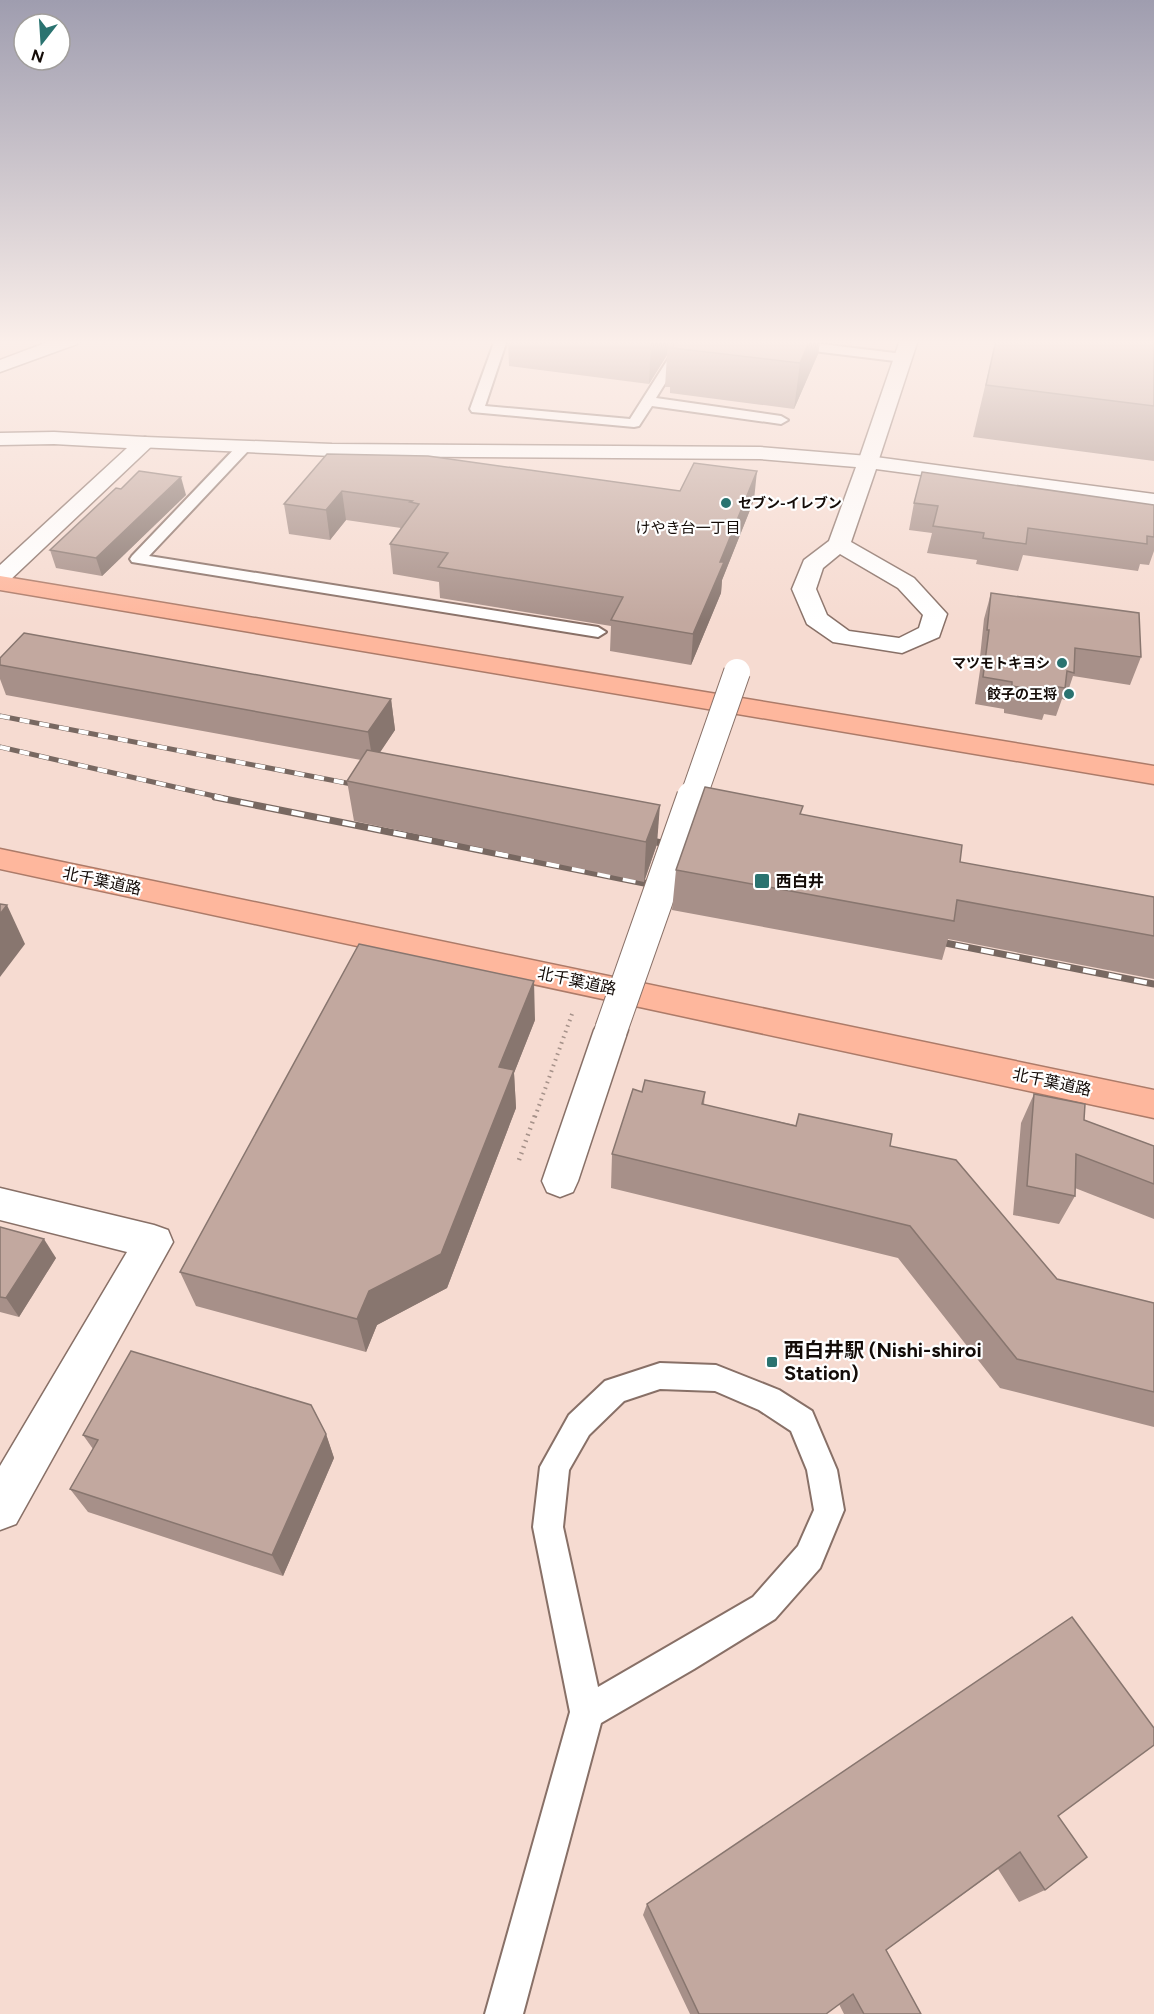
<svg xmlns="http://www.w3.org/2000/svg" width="1154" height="2014" font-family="Figtree,'Noto Sans JP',sans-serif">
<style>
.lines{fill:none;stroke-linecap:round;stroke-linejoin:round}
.lane-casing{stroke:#887067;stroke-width:4}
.street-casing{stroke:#887067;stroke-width:3}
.secondary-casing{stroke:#887067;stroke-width:3}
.highway-casing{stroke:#ac7b69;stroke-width:3}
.path-far1{stroke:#a59189;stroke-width:4;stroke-dasharray:1.5 4.5;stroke-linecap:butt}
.path{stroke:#a59189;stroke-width:4.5;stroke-dasharray:1.5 5;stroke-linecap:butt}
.lane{fill:#fff;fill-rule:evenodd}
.street{fill:#fff;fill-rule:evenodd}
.secondary{fill:#fff;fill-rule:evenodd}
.highway{fill:#feb79d;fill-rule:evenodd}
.rail-far1-casing{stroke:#786861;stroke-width:5}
.rail-casing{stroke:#786861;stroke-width:7}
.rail-far1{stroke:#fff;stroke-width:4;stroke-dasharray:10;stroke-linecap:butt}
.rail{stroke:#fff;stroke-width:4.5;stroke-dasharray:13;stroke-linecap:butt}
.street-bridge-far1-casing{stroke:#887067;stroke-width:28;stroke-linecap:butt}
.street-bridge-casing{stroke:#887067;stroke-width:34;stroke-linecap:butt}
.street-bridge-far1{stroke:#fff;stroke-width:26}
.street-bridge{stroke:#fff;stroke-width:32}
.wall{fill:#a79089}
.shaded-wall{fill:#88766f}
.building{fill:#c2a89f;stroke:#88766f;stroke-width:1.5}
.poi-dot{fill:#2a7370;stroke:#fff;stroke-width:2}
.labels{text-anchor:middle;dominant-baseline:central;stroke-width:4.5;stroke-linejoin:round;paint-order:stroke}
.far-poi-label{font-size:14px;font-weight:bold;fill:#140c08;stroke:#fff;text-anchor:end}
.far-neighbourhood-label{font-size:15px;fill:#140c08;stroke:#fff}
.street-label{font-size:16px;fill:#140c08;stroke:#fff}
.poi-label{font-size:16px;font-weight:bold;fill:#140c08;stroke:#fff;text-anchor:start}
.near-poi-label{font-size:20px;font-weight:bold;fill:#140c08;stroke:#fff;text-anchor:start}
</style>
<rect width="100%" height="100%" fill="#f6dbd1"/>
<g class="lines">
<defs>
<g id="lane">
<path d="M495,340H507L485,406L630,419L677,345L683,341L689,345L656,398L781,416L788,420L781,424L652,406L639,426L634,427L472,412L470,409Z"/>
<path d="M749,340H788L903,354L909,358L903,362L755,344Z"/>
<path d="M244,443L251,447L249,450L149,556L598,627L606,632L598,637L132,562L130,559L132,556L239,444Z"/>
<path d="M660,1363L716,1365L779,1390L812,1411L837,1470L844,1510L820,1568L775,1619L694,1669L601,1723L523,2014H485L570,1712L533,1527L540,1467L569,1415L605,1381ZM660,1389L715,1391L759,1410L791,1431L807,1470L814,1510L798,1546L753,1597L598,1687L563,1527L569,1470L589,1435L624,1401Z"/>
</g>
<g id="street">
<path d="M53,340H80L77,344L0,372V360Z"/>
<path d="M900,340H918L878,462L875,466L868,468L861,466L858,462Z"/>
<path d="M54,432L145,437L152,439L155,443L8,582L0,584V565L127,448L54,444L0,445V433Z"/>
<path d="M611,1017L623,1021L628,1030L578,1181L573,1192L560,1197L547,1192L542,1181L594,1030L599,1021Z"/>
<path d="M0,1188L154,1225L168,1230L173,1242L16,1524L0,1530V1466L127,1252L0,1220Z"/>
</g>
<path id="secondary" d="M145,437L332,444L760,447L868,456L1154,494V506L876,469L851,542L914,578L947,614L939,637L902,653L833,642L807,624L792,589L804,560L829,541L856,467L760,459L332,456L138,447L135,443L138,439ZM840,554L898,588L923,615L919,628L899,638L849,631L827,615L816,589L823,568Z"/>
<g id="highway">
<path d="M0,576L1154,766V784L0,590Z"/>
<path d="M0,849L1154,1090V1118L0,869Z"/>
</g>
</defs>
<!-- lane casing -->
<use href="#lane" class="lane-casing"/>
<!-- street casing -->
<use href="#street" class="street-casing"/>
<!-- secondary casing -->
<use href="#secondary" class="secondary-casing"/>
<!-- highway casing -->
<use href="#highway" class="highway-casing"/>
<!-- path-far1 -->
<path class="path-far1" d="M535,1117L572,1014"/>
<!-- path -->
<path class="path" d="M519,1160L535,1115"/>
<!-- lane -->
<use href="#lane" class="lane"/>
<!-- street -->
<use href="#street" class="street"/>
<!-- secondary -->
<use href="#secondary" class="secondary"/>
<!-- highway -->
<use href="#highway" class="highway"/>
<defs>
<g id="rail-far1">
<path d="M0,716L362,786"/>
<path d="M0,747L223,798"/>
</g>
<g id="rail">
<path d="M215,797L689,892"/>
<path d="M642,839L701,851"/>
<path d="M930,940L1154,984"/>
</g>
</defs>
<!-- rail-far1 casing -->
<use href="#rail-far1" class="rail-far1-casing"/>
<!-- rail casing -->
<use href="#rail" class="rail-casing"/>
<!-- rail-far1 -->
<use href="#rail-far1" class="rail-far1"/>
<!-- rail -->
<use href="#rail" class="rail"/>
<defs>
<path id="street-bridge-far1" d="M693,798L737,672"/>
<path id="street-bridge" d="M611,1030L693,797"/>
</defs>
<!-- street-bridge-far1 casing -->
<use href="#street-bridge-far1" class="street-bridge-far1-casing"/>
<!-- street-bridge casing -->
<use href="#street-bridge" class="street-bridge-casing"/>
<!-- street-bridge-far1 -->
<use href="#street-bridge-far1" class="street-bridge-far1"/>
<!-- street-bridge -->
<use href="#street-bridge" class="street-bridge"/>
</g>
<!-- wall -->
<g class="wall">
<path d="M508,340H853L851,344L820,341L818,354L794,409L670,393V387H665L667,355L649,384L509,366Z"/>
<path d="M996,340H1154V461L973,437Z"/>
<path d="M327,454L680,491L754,500L722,580L721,593L691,665L610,651L611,626L440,598L439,582L393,574L390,544L401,528L346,520L330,540L289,534L284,504Z"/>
<path d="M186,495L102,576L56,568L50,550Z"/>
<path d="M914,503L1154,505V551L1149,565L1140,564L1138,571L1023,555L1018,571L976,564L977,560L927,553L932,533L909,530Z"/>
<path d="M991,593L1141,657L1130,685L1073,676L1065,700L1062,699L1056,716L1044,714L1042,720L1004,713V709L975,704L982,657H980L984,619Z"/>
<path d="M0,658L391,699L395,730L379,753L657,844L644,882L354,821L347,781L361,760L6,695L0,679Z"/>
<path d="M801,814L960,862L1154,897V979L948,939L942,960L672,910L676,870Z"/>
<path d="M535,1020L514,1073L516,1108L447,1288L377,1325L366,1352L196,1306L180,1272Z"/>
<path d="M642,1092H705L704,1105L890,1146L1057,1279L1154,1303V1427L1000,1388L898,1258L611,1188L612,1154Z"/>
<path d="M1034,1094L1084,1120L1154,1146V1219L1075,1188V1196L1059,1224L1013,1215L1021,1123Z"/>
<path d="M0,1227L56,1258L19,1317L0,1312Z"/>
<path d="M326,1434L334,1458L283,1576L88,1512L70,1489L93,1449L83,1435Z"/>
<path d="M1058,1816L1045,1890L1019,1902L998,1869L886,1950L921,2014H844L839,2004L826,2014H690L643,1915L647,1904Z"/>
</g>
<!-- shaded-wall -->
<g class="shaded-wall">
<path d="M651,340H676L668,342L667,355L649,384Z"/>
<path d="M810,340H820L818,354L794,409L800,363Z"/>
<path d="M757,471L754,500L722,580L721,593L691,665L693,634L720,562Z"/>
<path d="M181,477L186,495L102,576L96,558Z"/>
<path d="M342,491L346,520L330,540L326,510Z"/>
<path d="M391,699L395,730L373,763L368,732Z"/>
<path d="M660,805L657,844L644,882L646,842Z"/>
<path d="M7,905L25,944L0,977V914Z"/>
<path d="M534,981L535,1020L514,1073L516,1108L447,1288L377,1325L366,1352L357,1319L369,1291Z"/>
<path d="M44,1239L56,1258L19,1317L6,1298Z"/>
<path d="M326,1434L334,1458L283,1576L272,1555Z"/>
</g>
<!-- building -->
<g class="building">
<path d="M669,340H810L800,363L672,348L675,343L668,342Z"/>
<path d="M996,340H1154V406L986,385Z"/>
<path d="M327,454L428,456L680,491L694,463L757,471L720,562H724L693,634L611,620L623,597L438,567L448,553L390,544L419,504L410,502L412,501L342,491L326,510L284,504Z"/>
<path d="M139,471L181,477L96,558L50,550L116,488L121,489Z"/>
<path d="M922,472L1154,505V537L1147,536V544L1028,528L1026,544L983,538L984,533L933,526L938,506L914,503Z"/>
<path d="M991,593L1139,613L1141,657L1075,648L1074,673L1067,671L1065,688L1052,686L1051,692L1012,686V682L983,677L989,630H987Z"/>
<path d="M24,633L391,699L368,732L0,665V658Z"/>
<path d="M367,750L660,805L646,842L347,781Z"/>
<path d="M705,787L803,806L800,814L962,845L960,862L1154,897V936L957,900L954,921L676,870Z"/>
<path d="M0,904L7,905L0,914Z"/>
<path d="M359,944L534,981L499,1067L514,1070L441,1254L369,1291L357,1319L180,1272Z"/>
<path d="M645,1080L705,1092L702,1104L796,1126L799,1114L892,1134L890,1146L956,1160L1057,1279L1154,1303V1392L1017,1359L910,1226L612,1154L633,1089L642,1092Z"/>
<path d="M1034,1094L1085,1104L1084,1120L1154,1146V1184L1076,1154L1075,1196L1027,1186Z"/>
<path d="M0,1227L44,1239L6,1298L0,1297Z"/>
<path d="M131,1351L311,1405L326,1434L272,1555L70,1489L98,1440L83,1435Z"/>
<path d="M1072,1617L1154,1728V1745L1058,1816L1087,1857L1045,1890L1020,1852L886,1950L921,2014H864L853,1994L826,2014H699L647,1904Z"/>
</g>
<!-- sky -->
<linearGradient id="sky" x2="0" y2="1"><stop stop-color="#9f9daf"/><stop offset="0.55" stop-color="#fbefea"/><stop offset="1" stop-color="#fbefea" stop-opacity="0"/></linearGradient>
<rect width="1154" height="622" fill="url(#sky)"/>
<!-- markers -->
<g class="poi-dot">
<circle cx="726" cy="503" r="6"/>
<circle cx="1062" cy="663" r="6"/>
<circle cx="1069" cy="694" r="6"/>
<rect x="754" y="873" width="16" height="16" rx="3"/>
<rect x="766" y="1356" width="12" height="12" rx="3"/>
</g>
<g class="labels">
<!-- far-poi labels -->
<g class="far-poi-label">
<text x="738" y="503" text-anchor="start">セブン-イレブン</text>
<text x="1050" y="663">マツモトキヨシ</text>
<text x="1057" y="694">餃子の王将</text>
</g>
<!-- far-neighbourhood labels -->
<g class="far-neighbourhood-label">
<text x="688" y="528">けやき台一丁目</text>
</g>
<!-- street labels -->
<g class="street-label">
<text transform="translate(102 881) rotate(12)">北千葉道路</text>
<text transform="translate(577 981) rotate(12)">北千葉道路</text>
<text transform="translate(1052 1082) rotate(12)">北千葉道路</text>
</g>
<!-- poi labels -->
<g class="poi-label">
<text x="776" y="881">西白井</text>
</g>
<!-- near-poi labels -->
<g class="near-poi-label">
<text x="784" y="1350">西白井駅 (Nishi-shiroi<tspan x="784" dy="23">Station)</tspan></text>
</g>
</g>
<!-- north arrow -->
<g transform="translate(42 42) rotate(197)"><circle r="28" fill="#ffffff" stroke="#a19e9c" stroke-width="1.5"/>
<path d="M0-4.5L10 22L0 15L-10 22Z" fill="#2a7370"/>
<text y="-9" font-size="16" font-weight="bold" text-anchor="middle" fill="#140c08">N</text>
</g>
</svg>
